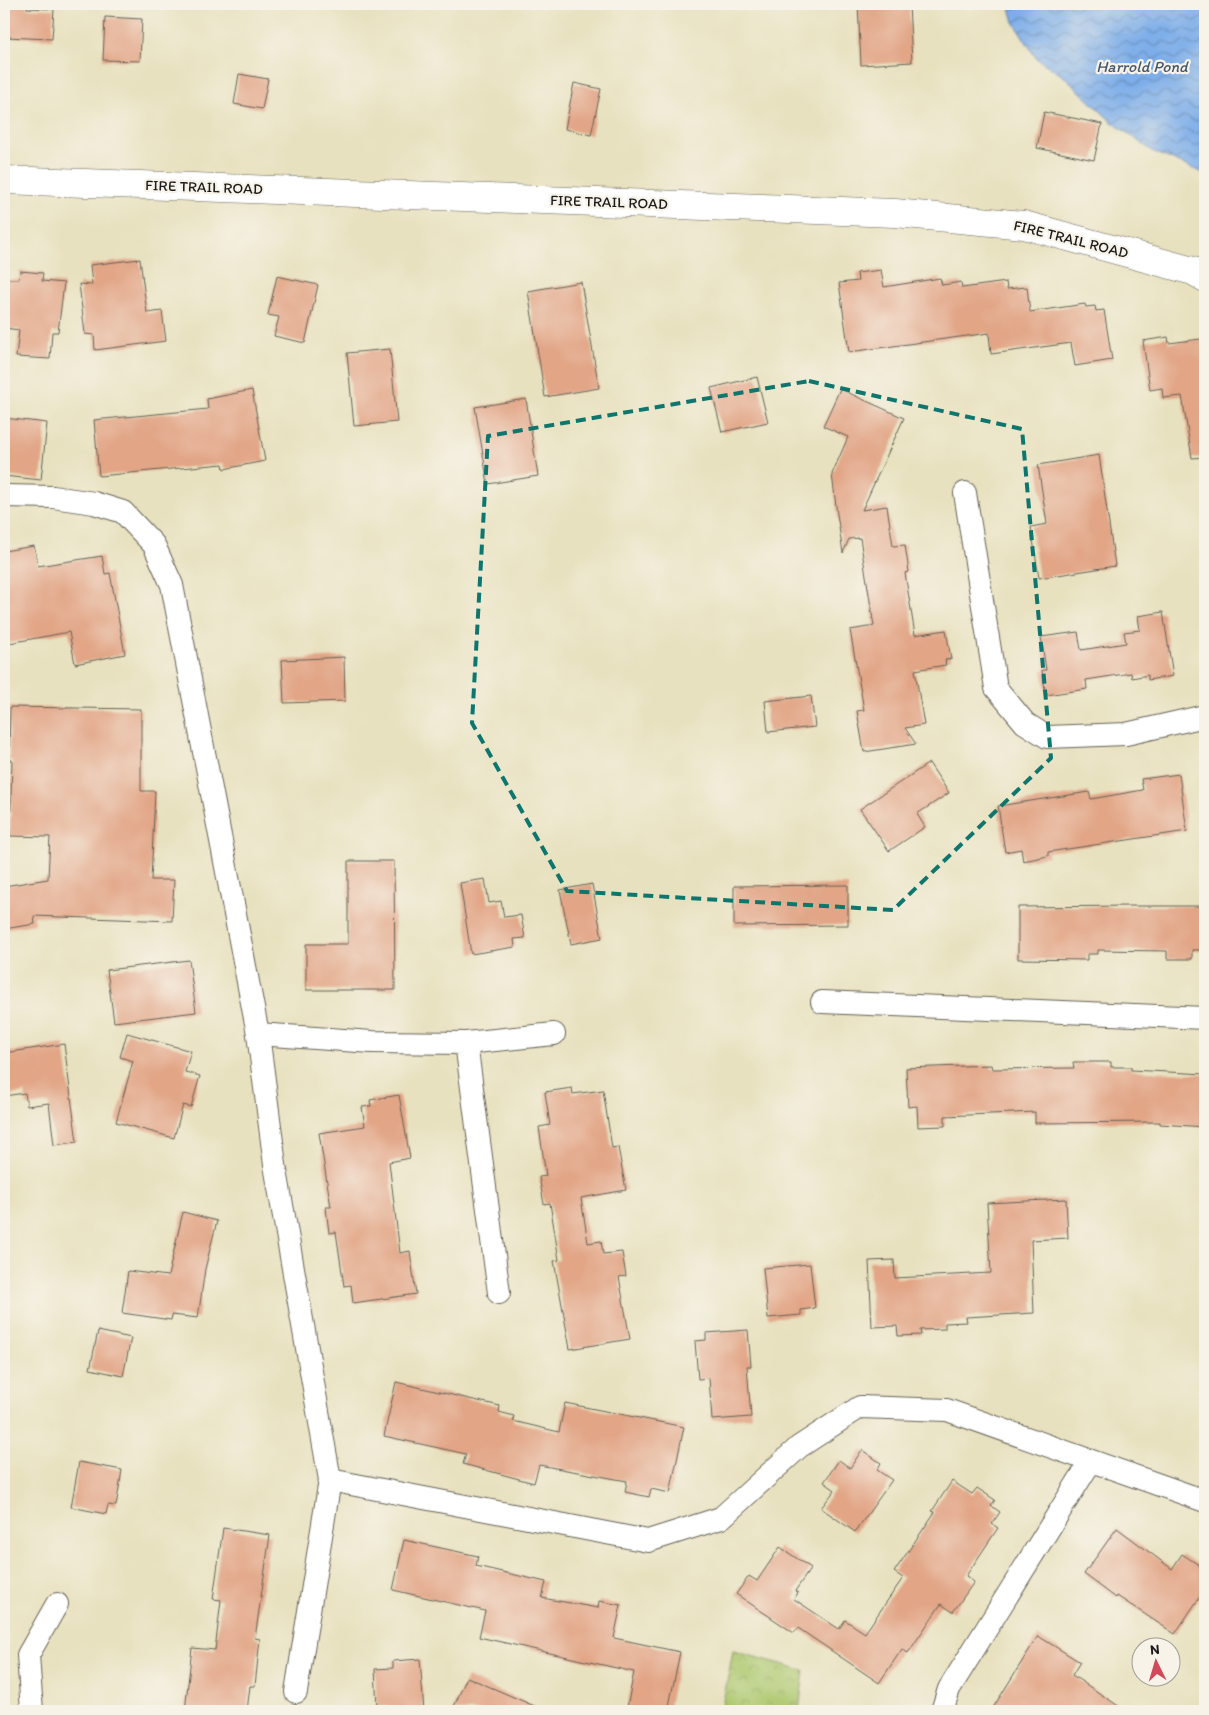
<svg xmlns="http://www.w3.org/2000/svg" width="1209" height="1715" font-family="Itim,sans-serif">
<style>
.park{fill:url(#park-crowns);stroke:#647244}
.water{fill:url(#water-waves);stroke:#4d6582}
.building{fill:#e2a586}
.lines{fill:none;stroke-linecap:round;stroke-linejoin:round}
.street-casing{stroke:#636155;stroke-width:24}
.secondary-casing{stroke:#636155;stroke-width:29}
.street{stroke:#fff;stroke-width:22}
.secondary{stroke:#fff;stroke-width:28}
.marked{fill:none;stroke:#0f766e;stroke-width:4;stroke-dasharray:10 6;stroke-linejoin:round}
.labels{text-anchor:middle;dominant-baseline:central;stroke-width:4.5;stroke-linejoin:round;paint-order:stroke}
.street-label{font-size:15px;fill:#1c1c1c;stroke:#f7f3e8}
.water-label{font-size:16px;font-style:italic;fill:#43566e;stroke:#f7f3e8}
</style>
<defs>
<pattern id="park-crowns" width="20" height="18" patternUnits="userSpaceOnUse" patternTransform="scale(1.25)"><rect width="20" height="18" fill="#acc76c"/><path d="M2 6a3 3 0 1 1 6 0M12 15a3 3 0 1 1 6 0" fill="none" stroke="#93aa5d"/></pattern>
<pattern id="water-waves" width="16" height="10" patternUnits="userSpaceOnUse" patternTransform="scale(1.25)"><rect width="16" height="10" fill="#7eaee9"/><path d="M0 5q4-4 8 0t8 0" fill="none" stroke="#668dbc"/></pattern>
</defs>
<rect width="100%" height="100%" fill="#f7f3e8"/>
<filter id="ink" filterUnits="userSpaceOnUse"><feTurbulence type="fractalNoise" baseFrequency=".02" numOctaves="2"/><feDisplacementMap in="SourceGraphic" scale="10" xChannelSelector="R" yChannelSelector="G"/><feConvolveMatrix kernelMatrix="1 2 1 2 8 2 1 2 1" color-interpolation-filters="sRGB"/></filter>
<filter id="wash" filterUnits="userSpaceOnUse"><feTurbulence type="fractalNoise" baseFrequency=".0096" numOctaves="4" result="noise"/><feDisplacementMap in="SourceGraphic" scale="20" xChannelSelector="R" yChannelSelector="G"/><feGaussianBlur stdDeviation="1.12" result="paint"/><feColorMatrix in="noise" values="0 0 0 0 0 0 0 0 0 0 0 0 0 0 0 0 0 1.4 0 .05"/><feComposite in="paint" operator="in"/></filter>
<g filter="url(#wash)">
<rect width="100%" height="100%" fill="#e8e1bf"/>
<!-- park -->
<path class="park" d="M733,1651L804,1670L799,1711H739L722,1707Z"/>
<!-- water -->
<path class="water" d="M1009,4H1205V174L1152,151L1112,122L1066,78L1036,58L1014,22Z"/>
<g id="blocks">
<!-- building -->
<g class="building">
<path d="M4,4H27V8L54,9L52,39L4,37Z"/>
<path d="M858,4H909L912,62L861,65Z"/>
<path d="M105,17L142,19L140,61L103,60Z"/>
<path d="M239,74L268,79L262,109L234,104Z"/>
<path d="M574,83L601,89L591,135L565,129Z"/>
<path d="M1044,112L1102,124L1094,160L1037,148Z"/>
<path d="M140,259L147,313L162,311L166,341L95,350L94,335L85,334L79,284L92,285L90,265Z"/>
<path d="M881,270L884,287L940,278L942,285L961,282L962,288L1006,282L1007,289L1027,287L1030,312L1085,304L1086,307L1095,306L1096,311L1104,310L1112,360L1075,366L1071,343L991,354L989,333L849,352L839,283L858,281L857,273Z"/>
<path d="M20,271L43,273L42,281L64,283L58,332H52L50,359L16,357L19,330L4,328L7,279H19Z"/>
<path d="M277,276L318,285L305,343L274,336L279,317L268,315Z"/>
<path d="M581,282L599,388L545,397L528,291Z"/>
<path d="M1168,337L1169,343L1201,339L1205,366V457L1192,458L1182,396L1163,398L1162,388L1150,390L1143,341Z"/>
<path d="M390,349L397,422L354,426L347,353Z"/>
<path d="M757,377L768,422L722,432L711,388Z"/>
<path d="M840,389L904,418L862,510L887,506L893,546L905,545L909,572L905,573L915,635L946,630L951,659L945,660L946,665L915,670L924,725L905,728L916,744L864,752L857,711L864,710L850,630L874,626L860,538L849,539L843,553L837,514L832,474L848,437L823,426Z"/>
<path d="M252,390L265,461L224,469L223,464L99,476L94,420L208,409L207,399Z"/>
<path d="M526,399L538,476L488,484L475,407Z"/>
<path d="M4,418L47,423L41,480L4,476Z"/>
<path d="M1099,455L1115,566L1039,578L1031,527L1047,524L1038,465Z"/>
<path d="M34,546L38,566L102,556L105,574L110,573L125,654L75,664L69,632L4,644V551Z"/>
<path d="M1163,612L1173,676L1148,680V675L1132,678L1131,673L1086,680L1087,689L1046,695L1042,670H1046L1041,637L1078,632L1081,650L1126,643L1124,632L1140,630L1138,616Z"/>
<path d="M344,657L345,701L284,703L282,660Z"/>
<path d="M811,696L815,727L768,732L765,701Z"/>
<path d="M10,707L141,709V791H155L151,880H174L172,921L34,916L35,924L4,929V886L48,879L50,837L10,836L12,760H9Z"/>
<path d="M929,763L949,793L917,814L925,827L889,851L860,809Z"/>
<path d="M1179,774L1187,831L1048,852V856L1023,861L1021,849L1005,852L998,806L1089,792L1091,799L1143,790L1141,779Z"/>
<path d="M348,861H394L395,990H306V944H348Z"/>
<path d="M485,879L489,903L501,901L504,917L521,915L525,938L514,939L515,947L471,954L460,883Z"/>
<path d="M592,884L602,938L571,944L560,890Z"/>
<path d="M848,885V925L734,926V886Z"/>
<path d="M1131,906H1205V950H1192V959H1167V951L1098,950V954H1087V960L1018,959V907Z"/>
<path d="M189,960L196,1012L114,1022L107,970Z"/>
<path d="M127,1033L191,1051L185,1072L200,1076L191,1107L183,1105L174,1138L116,1122L133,1061L120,1057Z"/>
<path d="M64,1044L77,1142L54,1145L49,1103L27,1106L25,1093L4,1096V1053Z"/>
<path d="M1073,1062H1111V1067H1131V1070L1205,1074V1127L1160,1124V1122L1035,1123V1112L945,1116V1126L918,1127L917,1106L908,1107L906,1068L991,1065L992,1069L1074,1068Z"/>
<path d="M572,1088L573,1094L603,1090L612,1148L618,1147L626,1190L581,1198L588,1243L601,1241L603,1254L622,1252L626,1276L619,1277L630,1339L570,1349L554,1261L559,1260L550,1203L544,1204L539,1177L546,1176L539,1127L550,1125L545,1092Z"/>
<path d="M399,1095L410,1158L389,1162L400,1253L410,1251L416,1294L353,1303L351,1285L344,1286L336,1232L329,1233L326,1207H331L319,1133L365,1126L362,1107L371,1106L370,1100Z"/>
<path d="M1066,1199L1068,1238L1031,1240L1034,1313L966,1317L967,1322L945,1323V1329L920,1330L921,1335L898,1336L897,1326L872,1327L869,1261L894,1260L895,1278L991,1273L987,1203Z"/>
<path d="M183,1212L217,1221L205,1269L198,1318L172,1315L171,1320L122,1313L128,1271L168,1276Z"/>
<path d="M810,1264L815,1308L801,1310V1315L768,1318L763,1268Z"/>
<path d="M748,1330L751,1366H747L751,1417L712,1420L709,1378L698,1379L695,1341L706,1340V1333Z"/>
<path d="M98,1331L131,1338L123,1376L90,1369Z"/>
<path d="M396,1382L500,1406L499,1412L514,1416L513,1421L559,1432L565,1403L684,1427L670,1493L651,1489L649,1497L625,1492L627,1481L539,1465L534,1483L463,1464L466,1454L384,1436Z"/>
<path d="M862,1450L881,1463L877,1470L892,1480L855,1532L821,1508L835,1490L824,1482L839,1460L850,1468Z"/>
<path d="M79,1462L122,1470L116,1506L108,1505L106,1514L71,1507Z"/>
<path d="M952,1481L972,1494L977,1488L995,1500L991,1506L1000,1512L992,1524L998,1528L966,1576L974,1582L953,1612L941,1604L908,1653L902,1649L879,1683L798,1628L794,1633L736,1594L749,1576L757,1581L780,1547L811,1568L795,1591L798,1593L794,1599L839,1629L845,1620L865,1633L903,1578L894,1572L935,1512L932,1511Z"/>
<path d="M223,1528L270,1535L255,1638L260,1639L255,1686H250L247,1711H185L192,1648L215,1650L221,1600L213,1599Z"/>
<path d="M1117,1528L1172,1569L1182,1554L1205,1569V1589L1175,1634L1117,1596L1116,1598L1084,1574Z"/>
<path d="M404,1540L478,1556L476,1566L546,1582L542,1598L598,1608L599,1601L621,1605L614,1638L680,1652L668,1711H651L627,1707L634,1672L479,1637L485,1611L393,1590Z"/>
<path d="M1038,1636L1080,1662L1072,1675L1126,1711H991Z"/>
<path d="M420,1659L424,1711H396L395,1706L377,1707L375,1669L393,1668V1661Z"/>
<path d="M467,1677L546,1711H452Z"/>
</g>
</g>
</g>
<g filter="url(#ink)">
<use href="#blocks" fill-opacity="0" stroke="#636155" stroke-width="1"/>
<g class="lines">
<defs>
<g id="street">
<path d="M965,493L996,688L1025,723L1047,737L1126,734L1205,716"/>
<path d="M4,496L53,497L94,503L123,512L154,545L172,585L258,1034L275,1165L330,1480L296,1692"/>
<path d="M822,1002L1205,1018"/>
<path d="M258,1034L372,1042L466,1043L499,1293"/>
<path d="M466,1043L554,1034"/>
<path d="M330,1480L648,1541L721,1518L799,1447L860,1407L947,1410L1205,1501"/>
<path d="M32,1711L28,1655L57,1604"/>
<path d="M942,1711L949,1689L1091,1461"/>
</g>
<path id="secondary" d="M4,180L895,213L1024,225L1193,271L1205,278"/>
</defs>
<!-- street casing -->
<use href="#street" class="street-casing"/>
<!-- secondary casing -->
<use href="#secondary" class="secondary-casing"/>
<!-- street -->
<use href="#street" class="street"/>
<!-- secondary -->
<use href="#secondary" class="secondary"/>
</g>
</g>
<!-- marked area -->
<path class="marked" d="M809,381L1022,429L1051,758L893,910L567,891L472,723L488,436Z"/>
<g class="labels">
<!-- street labels -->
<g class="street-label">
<text transform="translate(204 187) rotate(2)">FIRE TRAIL ROAD</text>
<text transform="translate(609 202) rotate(2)">FIRE TRAIL ROAD</text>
<text transform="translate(1071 239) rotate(14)">FIRE TRAIL ROAD</text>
</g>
<!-- water labels -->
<g class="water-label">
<text x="1142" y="66">Harrold Pond</text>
</g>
</g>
<!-- margin -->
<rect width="1209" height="1715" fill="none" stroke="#f7f3e8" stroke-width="20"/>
<!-- north arrow -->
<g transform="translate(1156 1662) rotate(355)"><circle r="24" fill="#f7f3e8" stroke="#9f9d96"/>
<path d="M0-4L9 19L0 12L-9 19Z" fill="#d1495b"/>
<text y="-8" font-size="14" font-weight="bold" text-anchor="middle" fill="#1c1c1c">N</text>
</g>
</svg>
